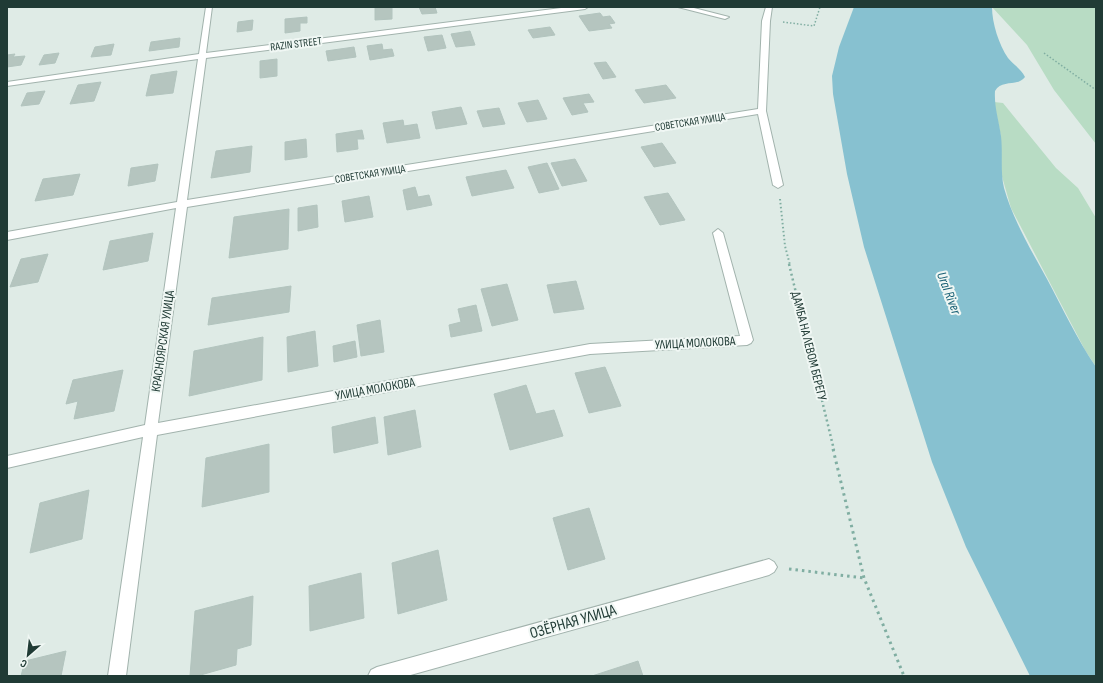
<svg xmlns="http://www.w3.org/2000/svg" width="1103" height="683" font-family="'Sofia Sans Condensed',sans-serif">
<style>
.green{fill:#b8dcc4}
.water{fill:#87c1d0}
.building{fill:#b5c5bf;stroke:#b2c4be}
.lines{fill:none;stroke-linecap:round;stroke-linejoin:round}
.minor-casing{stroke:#a2b3ad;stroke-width:2}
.path-far3{stroke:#80aea2;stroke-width:1.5;stroke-dasharray:1.5 2;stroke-linecap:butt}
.path-far2{stroke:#80aea2;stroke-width:2;stroke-dasharray:1.5 2.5;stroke-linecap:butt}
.path-far1{stroke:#80aea2;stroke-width:2.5;stroke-dasharray:2 3;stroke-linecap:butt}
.path{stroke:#80aea2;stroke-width:3;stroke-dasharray:2.5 4;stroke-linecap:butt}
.minor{fill:#fff;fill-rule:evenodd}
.labels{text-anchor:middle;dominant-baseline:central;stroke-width:4;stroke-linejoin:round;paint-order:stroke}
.far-street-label{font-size:11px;fill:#203b35;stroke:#f0f7f4}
.street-label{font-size:13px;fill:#203b35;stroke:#f0f7f4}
.water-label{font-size:14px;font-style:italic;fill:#1b6276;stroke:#f0f7f4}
.near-street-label{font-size:16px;fill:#203b35;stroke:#f0f7f4}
</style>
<rect width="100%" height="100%" fill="#dfebe6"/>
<!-- green -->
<g class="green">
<path d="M992,7H1096V144L1054,90L1027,45Z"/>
<path d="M994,102L1003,103L1056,168L1078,188L1096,218V367L1085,350L1011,208L1001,173V137Z"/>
</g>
<!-- water -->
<path class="water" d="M854,7H992C992,23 999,45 1008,58C1014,65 1021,69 1025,77C1018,87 1002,79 995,91C994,107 999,121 1001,136C1003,154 1000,171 1004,188C1013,220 1031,250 1047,279C1063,309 1077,339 1096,367V676H1030L966,547L932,462L864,247L847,174L833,94L832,76L839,47Z"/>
<!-- building -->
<g class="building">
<path d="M392,7V19L375,20V8Z"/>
<path d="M419,7H435L437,13L422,14Z"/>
<path d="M600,13L603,17L610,16L615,23L609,24L612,28L589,31L579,16Z"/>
<path d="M307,17V23H300V31L285,33V19Z"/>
<path d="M253,20L252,30L237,32L238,22Z"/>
<path d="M550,27L555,35L533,38L528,30Z"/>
<path d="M470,31L475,45L456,47L451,34Z"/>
<path d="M442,35L446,48L428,51L424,37Z"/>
<path d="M180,38L179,47L149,51L151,42Z"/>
<path d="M114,44L111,55L91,57L95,47Z"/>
<path d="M382,44L383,50L392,49L394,56L370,60L367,46Z"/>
<path d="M354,47L356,57L328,61L326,51Z"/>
<path d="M59,53L55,63L39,65L44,55Z"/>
<path d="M15,54L13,57L25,56L21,65L7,67V55Z"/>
<path d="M277,59V76L260,78V61Z"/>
<path d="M606,62L616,77L603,79L594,63Z"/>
<path d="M177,71L173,93L146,96L151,75Z"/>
<path d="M101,82L94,101L70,104L78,85Z"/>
<path d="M666,85L676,98L644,103L635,90Z"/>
<path d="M45,91L39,104L21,106L27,93Z"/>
<path d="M589,94L594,102L583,103L588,112L572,115L563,98Z"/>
<path d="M538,100L547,119L527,122L518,103Z"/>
<path d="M461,107L467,124L436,129L432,112Z"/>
<path d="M499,108L505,124L483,127L477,111Z"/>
<path d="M403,120L404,126L417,124L420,138L387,143L383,123Z"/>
<path d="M362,130L364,139H357L358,149L337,152L336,134Z"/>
<path d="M306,139L307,157L285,160V142Z"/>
<path d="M662,143L676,163L654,167L641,147Z"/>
<path d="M252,146L250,172L211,178L216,151Z"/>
<path d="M575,159L587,181L562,186L551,163Z"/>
<path d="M547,163L559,189L539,193L528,167Z"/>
<path d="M158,164L155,181L128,186L131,168Z"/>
<path d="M506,170L514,188L472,196L466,177Z"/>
<path d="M80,174L73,195L35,201L43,179Z"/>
<path d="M415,187L418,197L429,195L432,205L407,210L403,190Z"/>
<path d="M668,193L685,220L660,225L644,197Z"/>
<path d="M369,196L373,217L345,222L342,201Z"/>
<path d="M317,205L318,227L298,231V208Z"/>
<path d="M289,209L288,249L229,258L234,217Z"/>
<path d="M153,233L148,261L103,270L110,241Z"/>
<path d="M48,254L38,282L10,287L21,259Z"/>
<path d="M576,281L584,309L554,313L547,285Z"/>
<path d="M507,284L518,320L492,326L481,289Z"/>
<path d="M291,286L289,312L208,325L212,298Z"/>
<path d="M476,305L482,331L451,337L449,325L461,322L458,309Z"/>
<path d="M380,320L384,352L361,356L357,325Z"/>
<path d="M315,331L318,366L288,372L287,337Z"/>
<path d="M263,337L262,380L189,396L194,351Z"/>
<path d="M355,341L357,357L334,362L333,346Z"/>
<path d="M605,367L621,406L589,413L575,373Z"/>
<path d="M123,370L114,411L74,419L78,401L66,404L73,380Z"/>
<path d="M526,385L536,414L554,410L563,436L510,450L494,394Z"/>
<path d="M415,410L421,447L388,455L384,417Z"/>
<path d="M375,417L378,443L334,453L332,427Z"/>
<path d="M269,444V492L202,507L206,458Z"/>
<path d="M89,490L82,539L30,553L40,503Z"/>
<path d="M589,508L605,559L568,570L553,518Z"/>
<path d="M438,550L447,600L398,614L392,563Z"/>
<path d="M361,573L364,618L310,631L309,586Z"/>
<path d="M253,596L251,645L237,649L236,665L197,676H190L195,611Z"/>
<path d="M66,651L61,676H21L25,661Z"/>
<path d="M638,661L643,676H592Z"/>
</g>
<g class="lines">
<defs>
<g id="minor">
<path d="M206,7H212L206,53L569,7H588L585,9L206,58L187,200L758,109L762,21L766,7H772L770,21L766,111L783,185L778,188L773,185L758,114L187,207L158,423L590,344L740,336L713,233L718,229L723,233L753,340L751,343L747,345L590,354L157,435L126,676H108L143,437L7,468V456L145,425L176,208L7,240V232L177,202L198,59L7,86V82L199,54Z"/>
<path d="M678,7H690L729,17L725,19Z"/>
<path d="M769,559L774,562L777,567L774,572L769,575L407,676H368L371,670L377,667Z"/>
</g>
</defs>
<!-- minor casing -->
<use href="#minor" class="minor-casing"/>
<!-- path-far3 -->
<g class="path-far3">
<path d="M783,22L814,26L820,7"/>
<path d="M1044,53L1096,90"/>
</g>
<!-- path-far2 -->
<path class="path-far2" d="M780,199L785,246L790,265"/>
<!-- path-far1 -->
<path class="path-far1" d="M789,264L834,450"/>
<!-- path -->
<g class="path">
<path d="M833,449L864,578L904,676"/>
<path d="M789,569L864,578"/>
</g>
<!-- minor -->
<use href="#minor" class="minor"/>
</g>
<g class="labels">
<!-- far-street labels -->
<g class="far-street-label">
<text transform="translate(296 44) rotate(-7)">RAZIN STREET</text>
<text transform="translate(690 122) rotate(-9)">СОВЕТСКАЯ УЛИЦА</text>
<text transform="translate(370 174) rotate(-9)">СОВЕТСКАЯ УЛИЦА</text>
</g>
<!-- street labels -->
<g class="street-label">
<text transform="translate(163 341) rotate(-82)">КРАСНОЯРСКАЯ УЛИЦА</text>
<text transform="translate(695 343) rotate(-3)">УЛИЦА МОЛОКОВА</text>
<text transform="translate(809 346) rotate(76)">ДАМБА НА ЛЕВОМ БЕРЕГУ</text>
<text transform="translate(375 389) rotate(-10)">УЛИЦА МОЛОКОВА</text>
</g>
<!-- water labels -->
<g class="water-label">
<text transform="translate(949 293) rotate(69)">Ural River</text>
</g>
<!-- near-street labels -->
<g class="near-street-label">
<text transform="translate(573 622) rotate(-16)">ОЗЁРНАЯ УЛИЦА</text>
</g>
</g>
<!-- border -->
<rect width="1103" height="683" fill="none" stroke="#203b35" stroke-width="16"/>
<!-- north arrow -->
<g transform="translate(28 655) rotate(208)" stroke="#f0f7f4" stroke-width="3" paint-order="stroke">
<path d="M0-3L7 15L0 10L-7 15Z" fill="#203b35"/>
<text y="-6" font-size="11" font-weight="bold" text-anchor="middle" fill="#203b35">С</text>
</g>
</svg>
